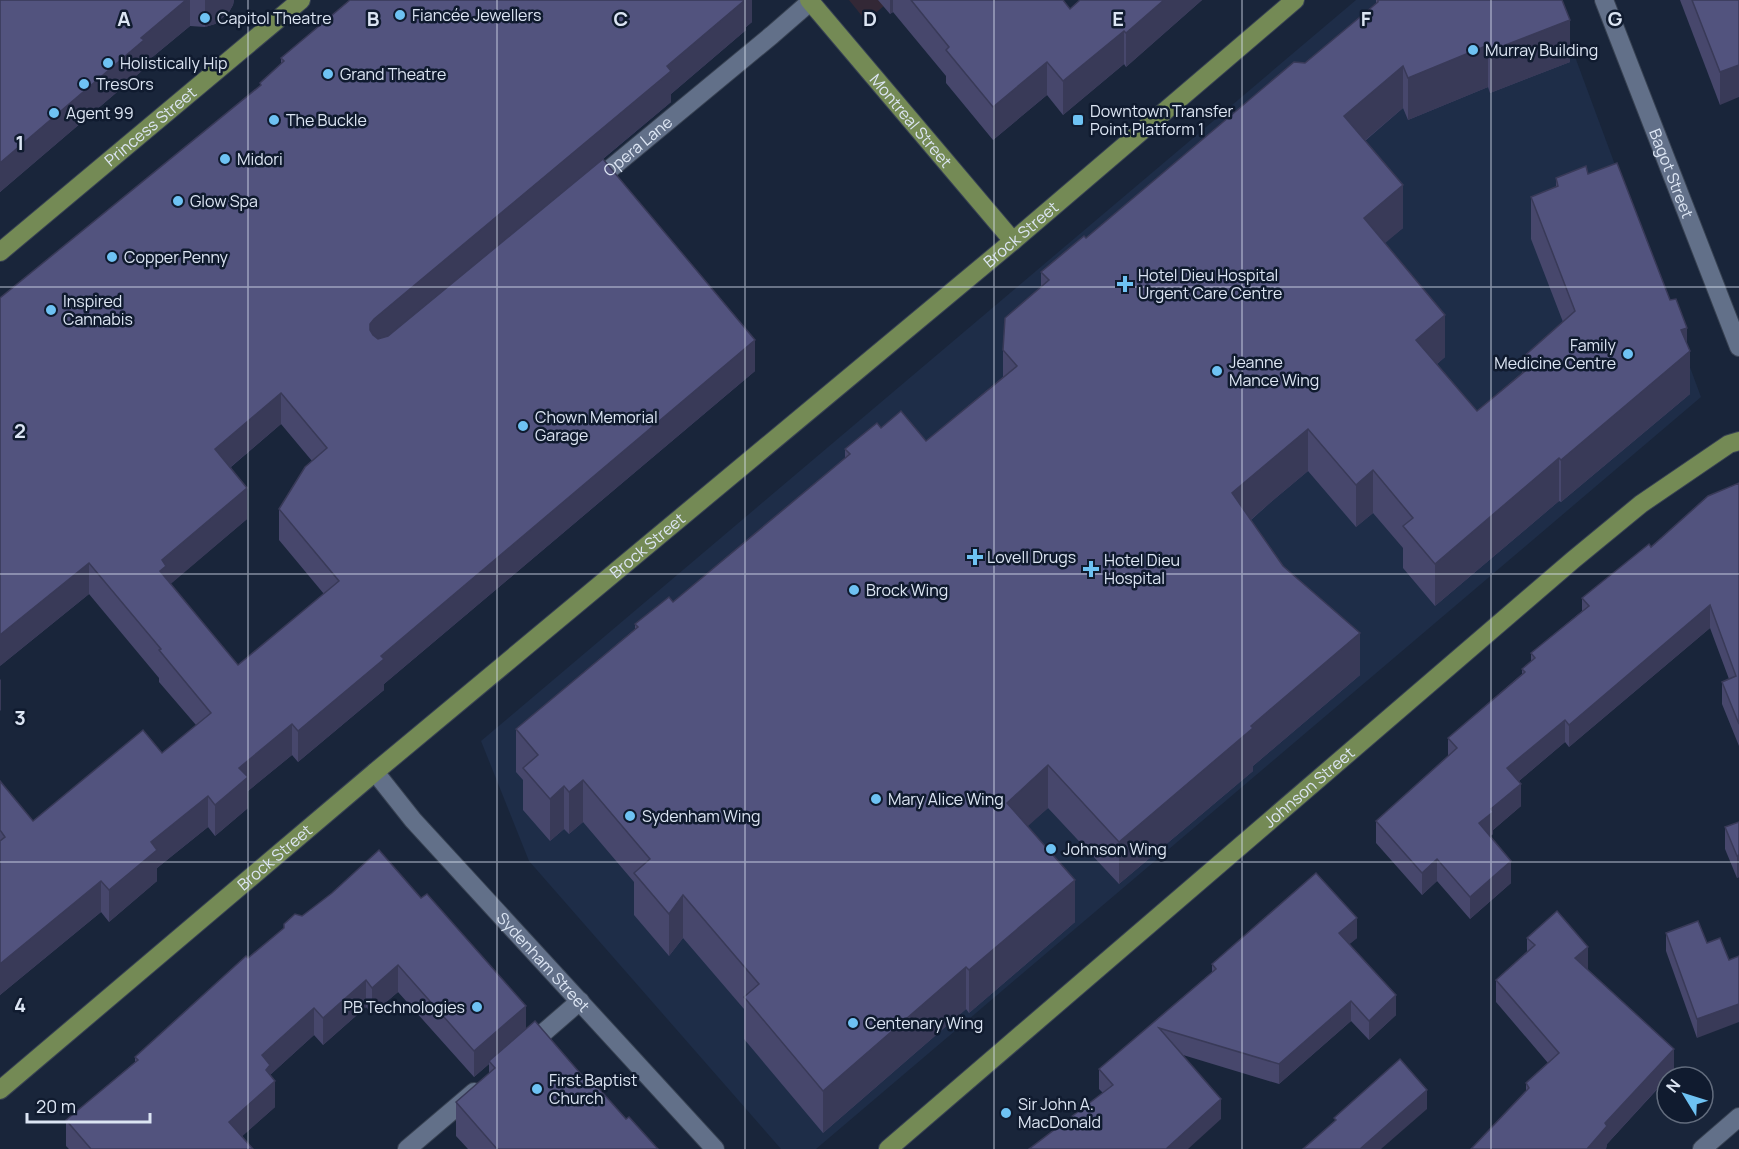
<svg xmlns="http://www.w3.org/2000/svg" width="1739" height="1149" font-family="Manrope,sans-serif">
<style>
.commercial{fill:#332836}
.built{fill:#1e2d48}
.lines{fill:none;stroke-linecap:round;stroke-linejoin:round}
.minor-casing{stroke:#384253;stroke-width:20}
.major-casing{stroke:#384253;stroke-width:20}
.minor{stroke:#627089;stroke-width:18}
.major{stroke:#748a55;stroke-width:18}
.wall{fill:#47476c;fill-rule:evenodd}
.shaded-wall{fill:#393a58}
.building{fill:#52537e;stroke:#393a58;stroke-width:1.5;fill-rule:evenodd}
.grid{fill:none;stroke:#dce5f3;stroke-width:1.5;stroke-opacity:0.55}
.poi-dot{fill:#6ec2f3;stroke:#101b2f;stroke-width:2}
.labels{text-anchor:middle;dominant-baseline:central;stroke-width:5;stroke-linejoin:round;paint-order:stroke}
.poi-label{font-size:16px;fill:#dce5f3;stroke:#101b2f;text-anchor:start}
.street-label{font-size:16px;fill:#dce5f3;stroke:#101b2f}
.grid-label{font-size:20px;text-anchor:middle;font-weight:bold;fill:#dce5f3;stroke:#101b2f;stroke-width:5;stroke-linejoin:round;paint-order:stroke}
</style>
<rect width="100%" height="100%" fill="#19253a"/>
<!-- commercial -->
<path class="commercial" d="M849,0H891L866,21Z"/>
<!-- built -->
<path class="built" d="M1356,0H1554L1701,397L816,1149H781L529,861L481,741Z"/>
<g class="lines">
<defs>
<g id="minor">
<path id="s1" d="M1604,0L1739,347"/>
<path id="s2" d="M593,183L772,35L810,2"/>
<path id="s3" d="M375,772L413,820L715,1149"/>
<path d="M527,1047L580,1001"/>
<path d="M407,1149L474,1092"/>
<path d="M1702,1149L1739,1117"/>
</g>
<g id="major">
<path id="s4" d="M809,0L1013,241"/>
<path id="s5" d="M0,252L301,0"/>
<path id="s6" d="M0,1090L375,772L1013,241L1295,0"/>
<path id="s7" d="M888,1149L1573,560L1641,504L1729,444L1739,441"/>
</g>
</defs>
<!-- minor casing -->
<use href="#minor" class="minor-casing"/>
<!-- major casing -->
<use href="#major" class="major-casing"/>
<!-- minor -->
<use href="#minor" class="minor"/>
<!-- major -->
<use href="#major" class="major"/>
</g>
<!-- wall -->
<g class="wall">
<path d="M0,0H234L233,5L229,12L215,24L205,27L190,26L144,64V69L0,192Z"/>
<path d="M752,0V22L746,27V30L671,94V102L603,159L755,371L384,684V690L298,762L292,755L248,791V808L215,836L208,827L157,868V881L109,922L101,912L0,995V781L33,821L162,753L196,725L159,682V678L89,594L0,666L260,85V83L281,64V58ZM281,424L312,461L279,509V540L324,594L238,665L170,584L247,519L231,467Z"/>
<path d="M878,0H1063L1070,9L1080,0H1202L1126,67L1124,64L1063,115L1047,95L993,140L946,83V76L893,12L890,14Z"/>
<path d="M1376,0H1562L1570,62L1490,93L1488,87L1408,120L1403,108L1365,141L1403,228L1384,243L1445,357L1437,364L1477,411L1522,373V358L1563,322L1531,239V197L1556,187V178L1588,174L1687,344L1690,394L1561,502L1559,501L1435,606L1403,568V548L1373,513L1356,527L1308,471L1271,502L1251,520L1360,675L1253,766V771L1119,884L1048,808L1027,826L1075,922L969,1013L966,1009L823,1133L744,1039V1009L683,938L669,956L634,915V882L583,822L569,834L564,829L550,841L523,810V780L516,772V729L635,629V624L673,602L845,458V449L881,428L926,441L1003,377V350L1041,287V272L1086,238L1305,63L1376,4Z"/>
<path d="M1680,0H1739L1720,105Z"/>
<path d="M1739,483V746L1722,704V682L1729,679L1710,628L1569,747L1565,742L1519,781L1521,806L1493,830V834L1490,836L1511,883L1470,919L1437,881L1422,895L1376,843V821L1448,756V738L1522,674V669L1531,662V653L1582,611V598L1651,547Z"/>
<path d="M1739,822V877L1737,878L1725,849V827Z"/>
<path d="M295,914L526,1029L592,1087L658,1149H468L456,1136V1102L489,1073V1064L474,1077L398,992L372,1014L366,1007L323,1045L314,1035L270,1075L275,1107L242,1136L253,1149H69L66,1146V1120L135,1062V1057L248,958L284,928Z"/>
<path d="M1666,933L1707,943L1729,960L1697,1038L1666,951Z"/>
<path d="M1357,938L1349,944L1396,1015L1369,1040L1351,1021L1279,1084L1183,1055L1221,1119L1103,1093L1099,1089V1069L1212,972V964Z"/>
<path d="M1527,938L1588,969L1587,970L1674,1071L1607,1144L1606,1149H1471L1526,1092V1083L1548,1063L1496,1002V980L1527,952Z"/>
</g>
<!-- shaded-wall -->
<g class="shaded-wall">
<path d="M186,0H190V26L144,64V69L0,192V163L141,38Z"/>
<path d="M205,0H234L233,5L229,12L215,24L205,27Z"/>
<path d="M744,0H752V22L746,27V30L671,94V102L374,350L370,356V324L374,319Z"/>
<path d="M890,0H893V12L890,14Z"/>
<path d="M1164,0H1202L1126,67V33Z"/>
<path d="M1570,20V62L1490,93V51Z"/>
<path d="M1124,31V64L1063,115V81Z"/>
<path d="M1488,45V87L1408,120V78Z"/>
<path d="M1047,62V95L993,140V107Z"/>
<path d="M1739,65V97L1720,105V72Z"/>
<path d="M1403,66V108L1344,158V116Z"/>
<path d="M1403,185V228L1364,261V218Z"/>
<path d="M1445,315V357L1416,382V340Z"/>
<path d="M1687,328V354L1690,351V394L1561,502V460L1681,330Z"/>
<path d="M755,340V371L384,684V690L298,762V731L381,656Z"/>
<path d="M281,393V424L215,480V449Z"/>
<path d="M1308,429V471L1271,502L1232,536V493L1271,460Z"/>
<path d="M1559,458V501L1435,606V564Z"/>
<path d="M1373,470V513L1356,527V485Z"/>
<path d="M247,488V519L166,588L160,571L162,560Z"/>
<path d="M89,563V594L0,666V635Z"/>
<path d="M1710,605V628L1569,747V725Z"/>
<path d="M1360,633V675L1253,766V771L1119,884V842L1251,726Z"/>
<path d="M1,679V710L0,711V680Z"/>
<path d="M1565,720V742L1507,791V768Z"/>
<path d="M292,724V755L248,791V808L215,836V805L239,768Z"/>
<path d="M1048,765V808L1007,845V803Z"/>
<path d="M583,780V822L569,834V792Z"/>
<path d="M1521,784V806L1493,830V834L1479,846V823L1491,809Z"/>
<path d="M564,786V829L550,841V799Z"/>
<path d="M208,796V827L157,868V881L109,922V890L151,842Z"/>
<path d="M1739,855V877L1737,878V856Z"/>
<path d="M1437,859V881L1422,895V873Z"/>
<path d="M1511,861V883L1470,919V897Z"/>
<path d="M1075,880V922L969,1013V970Z"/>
<path d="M101,881V912L0,995V964Z"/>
<path d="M683,895V938L669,956V914Z"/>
<path d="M1357,918V938L1339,953V933Z"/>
<path d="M1588,947V969L1575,981V958Z"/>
<path d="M398,965V992L372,1014V988Z"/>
<path d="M966,967V1009L823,1133V1091Z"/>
<path d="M366,980V1007L323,1045V1018Z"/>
<path d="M1396,995V1015L1369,1040V1021Z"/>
<path d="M1351,1001V1021L1279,1084V1064Z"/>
<path d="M1739,1004V1022L1697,1038V1019Z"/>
<path d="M526,1006V1033L489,1061V1064L474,1077V1051Z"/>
<path d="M314,1008V1035L270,1075L275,1081V1107L229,1148V1122L262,1055Z"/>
<path d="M1674,1049V1071L1668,1077H1667V1078L1607,1144L1606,1149H1587L1605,1123Z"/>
<path d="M1427,1090V1109L1381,1149H1360Z"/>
<path d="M1221,1099V1119L1188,1149H1166Z"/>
</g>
<!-- building -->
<g class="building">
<path d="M0,0H186L141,38L144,40L0,163Z"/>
<path d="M350,0H745L667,66L671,71L374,319L370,324V330L373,335L378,339L388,336L603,159L755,340L381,656L384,659L298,731L292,724L239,768L248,777L215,805L208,796L151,842L157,850L109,890L101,881L0,964V841L5,837L0,830V781L33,821L143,730L162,753L211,713L159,650L161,649L89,563L0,635V298L261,85L260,83L284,61L281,58ZM281,393L327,448L305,467L279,509L339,581L238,665L160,571L166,566L162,560L247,488L215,449Z"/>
<path d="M911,0H1063L1070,9L1080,0H1164L1126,33L1124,31L1063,81L1047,62L993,107L946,50L949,47Z"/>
<path d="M1378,0H1562L1570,20L1490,51L1488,45L1408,78L1403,66L1344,116L1403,185L1364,218L1445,315L1416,340L1477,411L1530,367L1522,358L1575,311L1531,197L1558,186L1556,178L1586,166L1588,174L1617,163L1670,300L1676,299L1687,328L1681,330L1690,351L1561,460L1559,458L1435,564L1403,526L1413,518L1373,470L1356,485L1308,429L1271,460L1232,493L1283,566L1360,633L1251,726L1253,728L1119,842L1048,765L1007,803L1075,880L969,970L966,967L823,1091L744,997L759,984L683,895L669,914L634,873L650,859L583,780L569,792L564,786L550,799L523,768L538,755L516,729L638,627L635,624L669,597L673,602L850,454L845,449L877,423L881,428L901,411L926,441L1017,366L1003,350L1005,318L1049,280L1041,272L1084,236L1086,238L1294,62L1305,63L1378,2Z"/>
<path d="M1692,0H1739V65L1720,72Z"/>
<path d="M1739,483V724L1722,682L1736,676L1710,605L1569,725L1565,720L1507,768L1521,784L1491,809L1493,812L1479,823L1511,861L1470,897L1437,859L1422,873L1376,821L1457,748L1448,738L1525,672L1522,669L1535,658L1531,653L1589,606L1582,598L1649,544L1651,547L1708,496Z"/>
<path d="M1739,822V855L1737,856L1725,827Z"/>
<path d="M379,850L421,898L427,894L526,1006L474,1051L398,965L372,988L366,980L323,1018L314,1008L262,1055L270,1065L266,1070L275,1081L229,1122L253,1149H91L66,1120L138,1060L135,1057L246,956L248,958L284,928V924L295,914L302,916L332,893Z"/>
<path d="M1316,873L1357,918L1339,933L1396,995L1369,1021L1351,1001L1279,1064L1159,1028L1221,1099L1166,1149H1029L1113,1085L1099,1069L1216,969L1212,964Z"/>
<path d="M1557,911L1588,947L1575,958L1674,1049L1605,1123L1607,1126L1587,1149H1471L1529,1088L1526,1083L1559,1053L1496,980L1535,945L1527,938Z"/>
<path d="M1698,921L1707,943L1720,938L1729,960L1739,956V1004L1697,1019L1666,933Z"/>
<path d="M535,1021L592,1087L595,1084L626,1119L629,1117L658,1149H497L456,1102L495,1068L489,1061Z"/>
<path d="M1400,1059L1427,1090L1360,1149H1303L1336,1120L1334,1118Z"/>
</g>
<!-- grid -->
<path class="grid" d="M248,0V1149M497,0V1149M745,0V1149M994,0V1149M1242,0V1149M1491,0V1149M0,287H1739M0,574H1739M0,862H1739"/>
<!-- markers -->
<g class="poi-dot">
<circle cx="400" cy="15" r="6"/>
<circle cx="205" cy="18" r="6"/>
<circle cx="1473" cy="50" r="6"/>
<circle cx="108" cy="63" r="6"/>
<circle cx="328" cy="74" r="6"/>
<circle cx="84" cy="84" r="6"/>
<circle cx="54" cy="113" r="6"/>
<circle cx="274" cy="120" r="6"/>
<rect x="1072" y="114" width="12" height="12" rx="3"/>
<circle cx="225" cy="159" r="6"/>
<circle cx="178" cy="201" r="6"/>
<circle cx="112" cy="257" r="6"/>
<path d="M1122 275h6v6h6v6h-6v6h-6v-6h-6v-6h6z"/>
<circle cx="51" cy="310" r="6"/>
<circle cx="1628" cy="354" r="6"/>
<circle cx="1217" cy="371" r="6"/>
<circle cx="523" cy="426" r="6"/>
<path d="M972 548h6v6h6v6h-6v6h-6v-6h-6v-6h6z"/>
<path d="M1088 560h6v6h6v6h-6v6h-6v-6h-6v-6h6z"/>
<circle cx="854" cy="590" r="6"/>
<circle cx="876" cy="799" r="6"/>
<circle cx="630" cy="816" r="6"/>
<circle cx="1051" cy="849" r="6"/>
<circle cx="477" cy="1007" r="6"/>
<circle cx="853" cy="1023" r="6"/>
<circle cx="537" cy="1089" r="6"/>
<circle cx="1006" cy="1113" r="6"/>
</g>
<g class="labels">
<!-- poi labels -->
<g class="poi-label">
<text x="412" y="15">Fiancée Jewellers</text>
<text x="217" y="18">Capitol Theatre</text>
<text x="1485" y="50">Murray Building</text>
<text x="120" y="63">Holistically Hip</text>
<text x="340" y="74">Grand Theatre</text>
<text x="96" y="84">TresOrs</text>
<text x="1090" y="111">Downtown Transfer<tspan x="1090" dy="18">Point Platform 1</tspan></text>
<text x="66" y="113">Agent 99</text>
<text x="286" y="120">The Buckle</text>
<text x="237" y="159">Midori</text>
<text x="190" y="201">Glow Spa</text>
<text x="124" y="257">Copper Penny</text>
<text x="1138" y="275">Hotel Dieu Hospital<tspan x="1138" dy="18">Urgent Care Centre</tspan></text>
<text x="63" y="301">Inspired<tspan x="63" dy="18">Cannabis</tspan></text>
<text x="1616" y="345" text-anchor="end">Family<tspan x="1616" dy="18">Medicine Centre</tspan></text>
<text x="1229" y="362">Jeanne<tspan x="1229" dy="18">Mance Wing</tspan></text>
<text x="535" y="417">Chown Memorial<tspan x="535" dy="18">Garage</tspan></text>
<text x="987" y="557">Lovell Drugs</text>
<text x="1104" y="560">Hotel Dieu<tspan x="1104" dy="18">Hospital</tspan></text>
<text x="866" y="590">Brock Wing</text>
<text x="888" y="799">Mary Alice Wing</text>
<text x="642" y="816">Sydenham Wing</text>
<text x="1063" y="849">Johnson Wing</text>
<text x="465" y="1007" text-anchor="end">PB Technologies</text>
<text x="865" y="1023">Centenary Wing</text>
<text x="549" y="1080">First Baptist<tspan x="549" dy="18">Church</tspan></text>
<text x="1018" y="1104">Sir John A.<tspan x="1018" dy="18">MacDonald</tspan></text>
</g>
<!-- street labels -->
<g class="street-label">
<text stroke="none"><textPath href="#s4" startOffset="158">Montreal Street</textPath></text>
<text stroke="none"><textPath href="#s5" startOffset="196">Princess Street</textPath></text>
<text stroke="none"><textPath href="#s2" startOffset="58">Opera Lane</textPath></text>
<text stroke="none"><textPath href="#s1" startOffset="186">Bagot Street</textPath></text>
<text stroke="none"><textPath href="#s6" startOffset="1332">Brock Street</textPath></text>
<text stroke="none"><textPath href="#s6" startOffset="846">Brock Street</textPath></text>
<text stroke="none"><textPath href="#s7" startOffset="555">Johnson Street</textPath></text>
<text stroke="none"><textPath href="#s6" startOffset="360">Brock Street</textPath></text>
<text stroke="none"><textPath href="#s3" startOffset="254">Sydenham Street</textPath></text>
</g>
</g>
<g class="grid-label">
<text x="124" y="26">A</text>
<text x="373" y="26">B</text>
<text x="621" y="26">C</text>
<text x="870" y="26">D</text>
<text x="1118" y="26">E</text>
<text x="1366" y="26">F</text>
<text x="1615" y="26">G</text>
<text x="20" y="150">1</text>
<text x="20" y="438">2</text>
<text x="20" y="725">3</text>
<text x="20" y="1012">4</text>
</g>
<!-- north arrow -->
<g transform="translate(1685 1095) rotate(308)"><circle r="28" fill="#101b2f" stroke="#626c7d" stroke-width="1.5"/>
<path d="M0-4.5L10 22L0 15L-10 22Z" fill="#6ec2f3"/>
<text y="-9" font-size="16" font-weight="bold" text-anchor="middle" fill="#dce5f3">N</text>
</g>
<!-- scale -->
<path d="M27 1113v9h123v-9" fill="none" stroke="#dce5f3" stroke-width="3"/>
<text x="36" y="1113" font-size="18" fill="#dce5f3" stroke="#101b2f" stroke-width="4.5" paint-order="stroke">20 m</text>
</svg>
